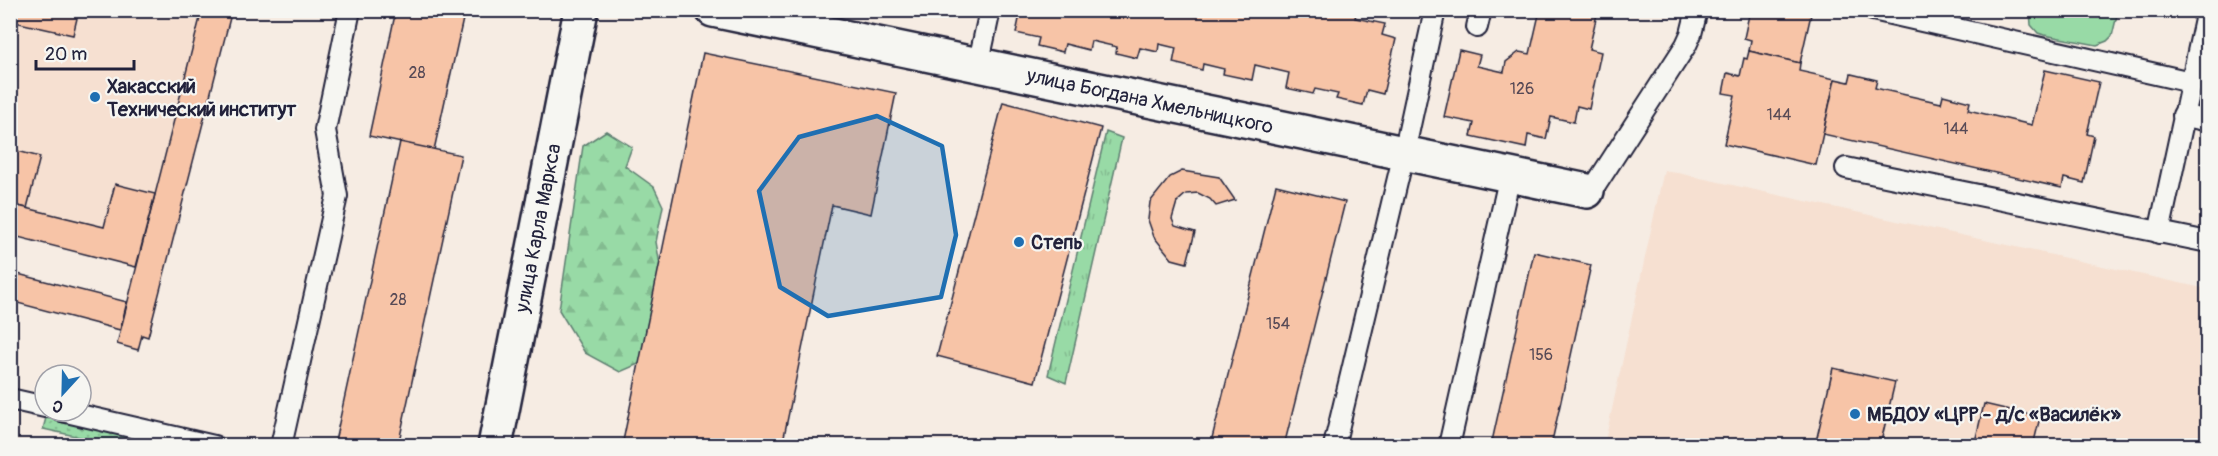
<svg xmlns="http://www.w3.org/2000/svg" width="2218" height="456" font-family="Pangolin,sans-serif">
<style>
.built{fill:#f6e0d1}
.grass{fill:url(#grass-tufts);stroke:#5d7e70;stroke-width:1.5}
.forest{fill:url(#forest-firs);stroke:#5d7e70;stroke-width:1.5}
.park{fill:url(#park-dots);stroke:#5d7e70;stroke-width:1.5}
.garden{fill:#98daa6;stroke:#5d7e70;stroke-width:1.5}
.building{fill:#f7c4a7;stroke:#22223b;stroke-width:1.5}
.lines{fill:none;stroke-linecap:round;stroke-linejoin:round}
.service-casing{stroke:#22223b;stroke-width:24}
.minor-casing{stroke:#22223b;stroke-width:38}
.service{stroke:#f6f6f2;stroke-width:20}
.minor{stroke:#f6f6f2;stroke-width:33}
.marked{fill:#1f6fb2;fill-opacity:0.2;stroke:#1f6fb2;stroke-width:4.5;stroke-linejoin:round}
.poi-dot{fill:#1f6fb2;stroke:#f6f6f2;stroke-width:2}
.labels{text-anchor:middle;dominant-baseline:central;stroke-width:4.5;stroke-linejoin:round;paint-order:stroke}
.number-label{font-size:16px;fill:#574a56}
.poi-label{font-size:20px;font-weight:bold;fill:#22223b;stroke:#f6f6f2;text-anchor:start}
.street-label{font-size:20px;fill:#22223b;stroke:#f6f6f2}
</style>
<defs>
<pattern id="grass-tufts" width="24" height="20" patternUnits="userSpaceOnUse" patternTransform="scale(1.5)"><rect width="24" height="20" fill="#98daa6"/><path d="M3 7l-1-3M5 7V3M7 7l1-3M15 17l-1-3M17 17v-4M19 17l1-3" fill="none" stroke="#83bb90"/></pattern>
<pattern id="forest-firs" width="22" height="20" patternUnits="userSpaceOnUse" patternTransform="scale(1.5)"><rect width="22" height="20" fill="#98daa6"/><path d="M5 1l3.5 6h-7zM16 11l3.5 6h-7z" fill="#83bb90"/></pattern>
<pattern id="park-dots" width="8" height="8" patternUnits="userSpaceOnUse" patternTransform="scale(1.5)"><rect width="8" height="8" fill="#98daa6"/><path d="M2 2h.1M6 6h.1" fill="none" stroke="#83bb90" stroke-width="1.8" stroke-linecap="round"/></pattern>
</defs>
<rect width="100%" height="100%" fill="#f6ece3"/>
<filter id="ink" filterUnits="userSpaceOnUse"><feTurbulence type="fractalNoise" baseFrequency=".0167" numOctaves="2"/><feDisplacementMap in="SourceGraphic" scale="12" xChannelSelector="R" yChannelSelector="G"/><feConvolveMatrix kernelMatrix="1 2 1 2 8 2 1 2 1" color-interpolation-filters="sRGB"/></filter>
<g filter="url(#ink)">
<!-- built -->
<g class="built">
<path d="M10,11H202L155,194L115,184L104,227L11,204Z"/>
<path d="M1664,170L2207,289V445L1604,446Z"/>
</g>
<!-- grass -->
<path class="grass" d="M1106,132L1122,138L1066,383L1048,375Z"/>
<!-- forest -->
<path class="forest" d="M606,131L632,147L625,166L654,187L663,206L656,242L662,276L643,362L620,372L585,353L559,310L583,146Z"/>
<!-- park -->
<path class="park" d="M47,414L163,441L161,445H116L43,429Z"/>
<!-- garden -->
<path class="garden" d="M2030,11V10L2118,11L2112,36L2107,41L2097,45L2044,35L2038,33L2031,25Z"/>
<!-- building -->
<g class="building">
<path d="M11,10H79L73,35L10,21Z"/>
<path d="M202,10H232L148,337L142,335L138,350L117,344Z"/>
<path d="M396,10H465L434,150L369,136Z"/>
<path d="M1021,10H1270L1298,17L1299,10L1332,13L1333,10H1357L1355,18L1385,24L1382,35L1396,39L1383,94L1367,90L1363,105L1336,99L1338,94L1315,89L1313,94L1286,88L1289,73L1255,65L1252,80L1223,74L1224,69L1203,64L1202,70L1173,63L1176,48L1159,44L1158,52L1140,48L1137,58L1116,53L1117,47L1091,41L1089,50L1065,44L1063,52L1037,46L1039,38L1016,33Z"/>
<path d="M1540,10H1598L1589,49L1601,52L1589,109L1577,106L1574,122L1551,117L1546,139L1528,135L1526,148L1471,136L1474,123L1444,117L1459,50L1480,55L1477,66L1504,72L1506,62L1519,52L1530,54Z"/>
<path d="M1750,10H1812L1800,63L1749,51L1751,40L1744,38Z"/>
<path d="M1749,51L1800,63L1799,71L1835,79L1816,165L1724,144L1735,95L1723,93L1727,73L1740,76L1744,58L1747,59Z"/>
<path d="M703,53L896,93L871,214L832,205L782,446H622Z"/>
<path d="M2045,70L2099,82L2087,134L2094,136L2084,183L2064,178L2062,188L1823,134L1835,79L1849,82L1851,74L1877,80L1875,88L1941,103L1943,95L1970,102L1968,110L2032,125Z"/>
<path d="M1003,102L1101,128L1035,382L937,356Z"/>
<path d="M400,142L461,155L398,446H334Z"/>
<path d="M10,149L40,157L27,208L10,204Z"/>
<path d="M1182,171L1219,177L1235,200L1216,206L1210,199L1198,193L1186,194L1177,202L1172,219L1175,226L1195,232L1187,263L1172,259L1154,237L1148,220L1150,202L1170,177Z"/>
<path d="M115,184L155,194L136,267L10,235V204L104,227Z"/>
<path d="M1276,185L1345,202L1284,446H1210Z"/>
<path d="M1534,252L1591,265L1551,446H1491Z"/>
<path d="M10,272L127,302L120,330L10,301Z"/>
<path d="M1833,368L1895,382L1880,446H1815Z"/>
<path d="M1984,404L2040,417L2033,446H1974Z"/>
</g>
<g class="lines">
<defs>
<g id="service">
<path d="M1873,10L2191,82"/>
<path d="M1477,27L1481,10"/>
<path d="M978,66L990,10"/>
<path d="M2183,115L2208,121"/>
<path d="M1846,168L2208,242"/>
<path d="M1587,191L1595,186L1686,45L1691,34L1697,10"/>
<path d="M2159,233L2207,10"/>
<path d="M10,399L45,407"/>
<path d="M62,411L214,446"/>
<path d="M281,446L337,196L325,130L350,10"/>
<path d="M1334,446L1404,153L1435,10"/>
<path d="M1449,446L1510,175"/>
</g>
<g id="minor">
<path d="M713,10L1587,191"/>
<path d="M495,446L581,10"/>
</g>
</defs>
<!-- service casing -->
<use href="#service" class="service-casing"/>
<!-- minor casing -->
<use href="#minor" class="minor-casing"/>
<!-- service -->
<use href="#service" class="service"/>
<!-- minor -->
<use href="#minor" class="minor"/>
</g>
</g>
<!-- marked area -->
<path class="marked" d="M877,116L942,146L956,235L941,297L828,316L780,287L759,191L799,137Z"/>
<!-- markers -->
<g class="poi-dot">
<circle cx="95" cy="97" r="6"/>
<circle cx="1019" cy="242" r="6"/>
<circle cx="1855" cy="414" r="6"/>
</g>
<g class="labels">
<!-- number labels -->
<g class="number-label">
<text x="417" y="73">28</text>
<text x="1522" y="89">126</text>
<text x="1779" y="115">144</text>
<text x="1956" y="129">144</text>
<text x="398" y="300">28</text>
<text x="1278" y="324">154</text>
<text x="1541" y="355">156</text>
</g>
<!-- poi labels -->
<g class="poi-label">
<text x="107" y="86">Хакасский<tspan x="107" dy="23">Технический институт</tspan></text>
<text x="1031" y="242">Степь</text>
<text x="1867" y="414">МБДОУ «ЦРР - д/с «Василёк»</text>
</g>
<!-- street labels -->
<g class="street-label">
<text transform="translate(1150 101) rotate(12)">улица Богдана Хмельницкого</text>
<text transform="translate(538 228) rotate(-79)">улица Карла Маркса</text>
</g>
</g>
<!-- margin -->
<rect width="2218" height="456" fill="none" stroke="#f6f6f2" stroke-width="36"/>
<rect x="18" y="18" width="2182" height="420" fill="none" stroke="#22223b" stroke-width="2" filter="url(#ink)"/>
<!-- north arrow -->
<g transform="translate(63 393) rotate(202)"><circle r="28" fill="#f6f6f2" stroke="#a1a1a9" stroke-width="1.5"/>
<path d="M0-4.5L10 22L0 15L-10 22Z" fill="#1f6fb2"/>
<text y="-9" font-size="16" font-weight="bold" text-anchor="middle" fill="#22223b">С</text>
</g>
<!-- scale -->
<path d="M36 60v9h98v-9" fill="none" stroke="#22223b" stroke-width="3"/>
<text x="45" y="60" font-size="18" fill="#22223b" stroke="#f6f6f2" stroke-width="4.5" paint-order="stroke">20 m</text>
</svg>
